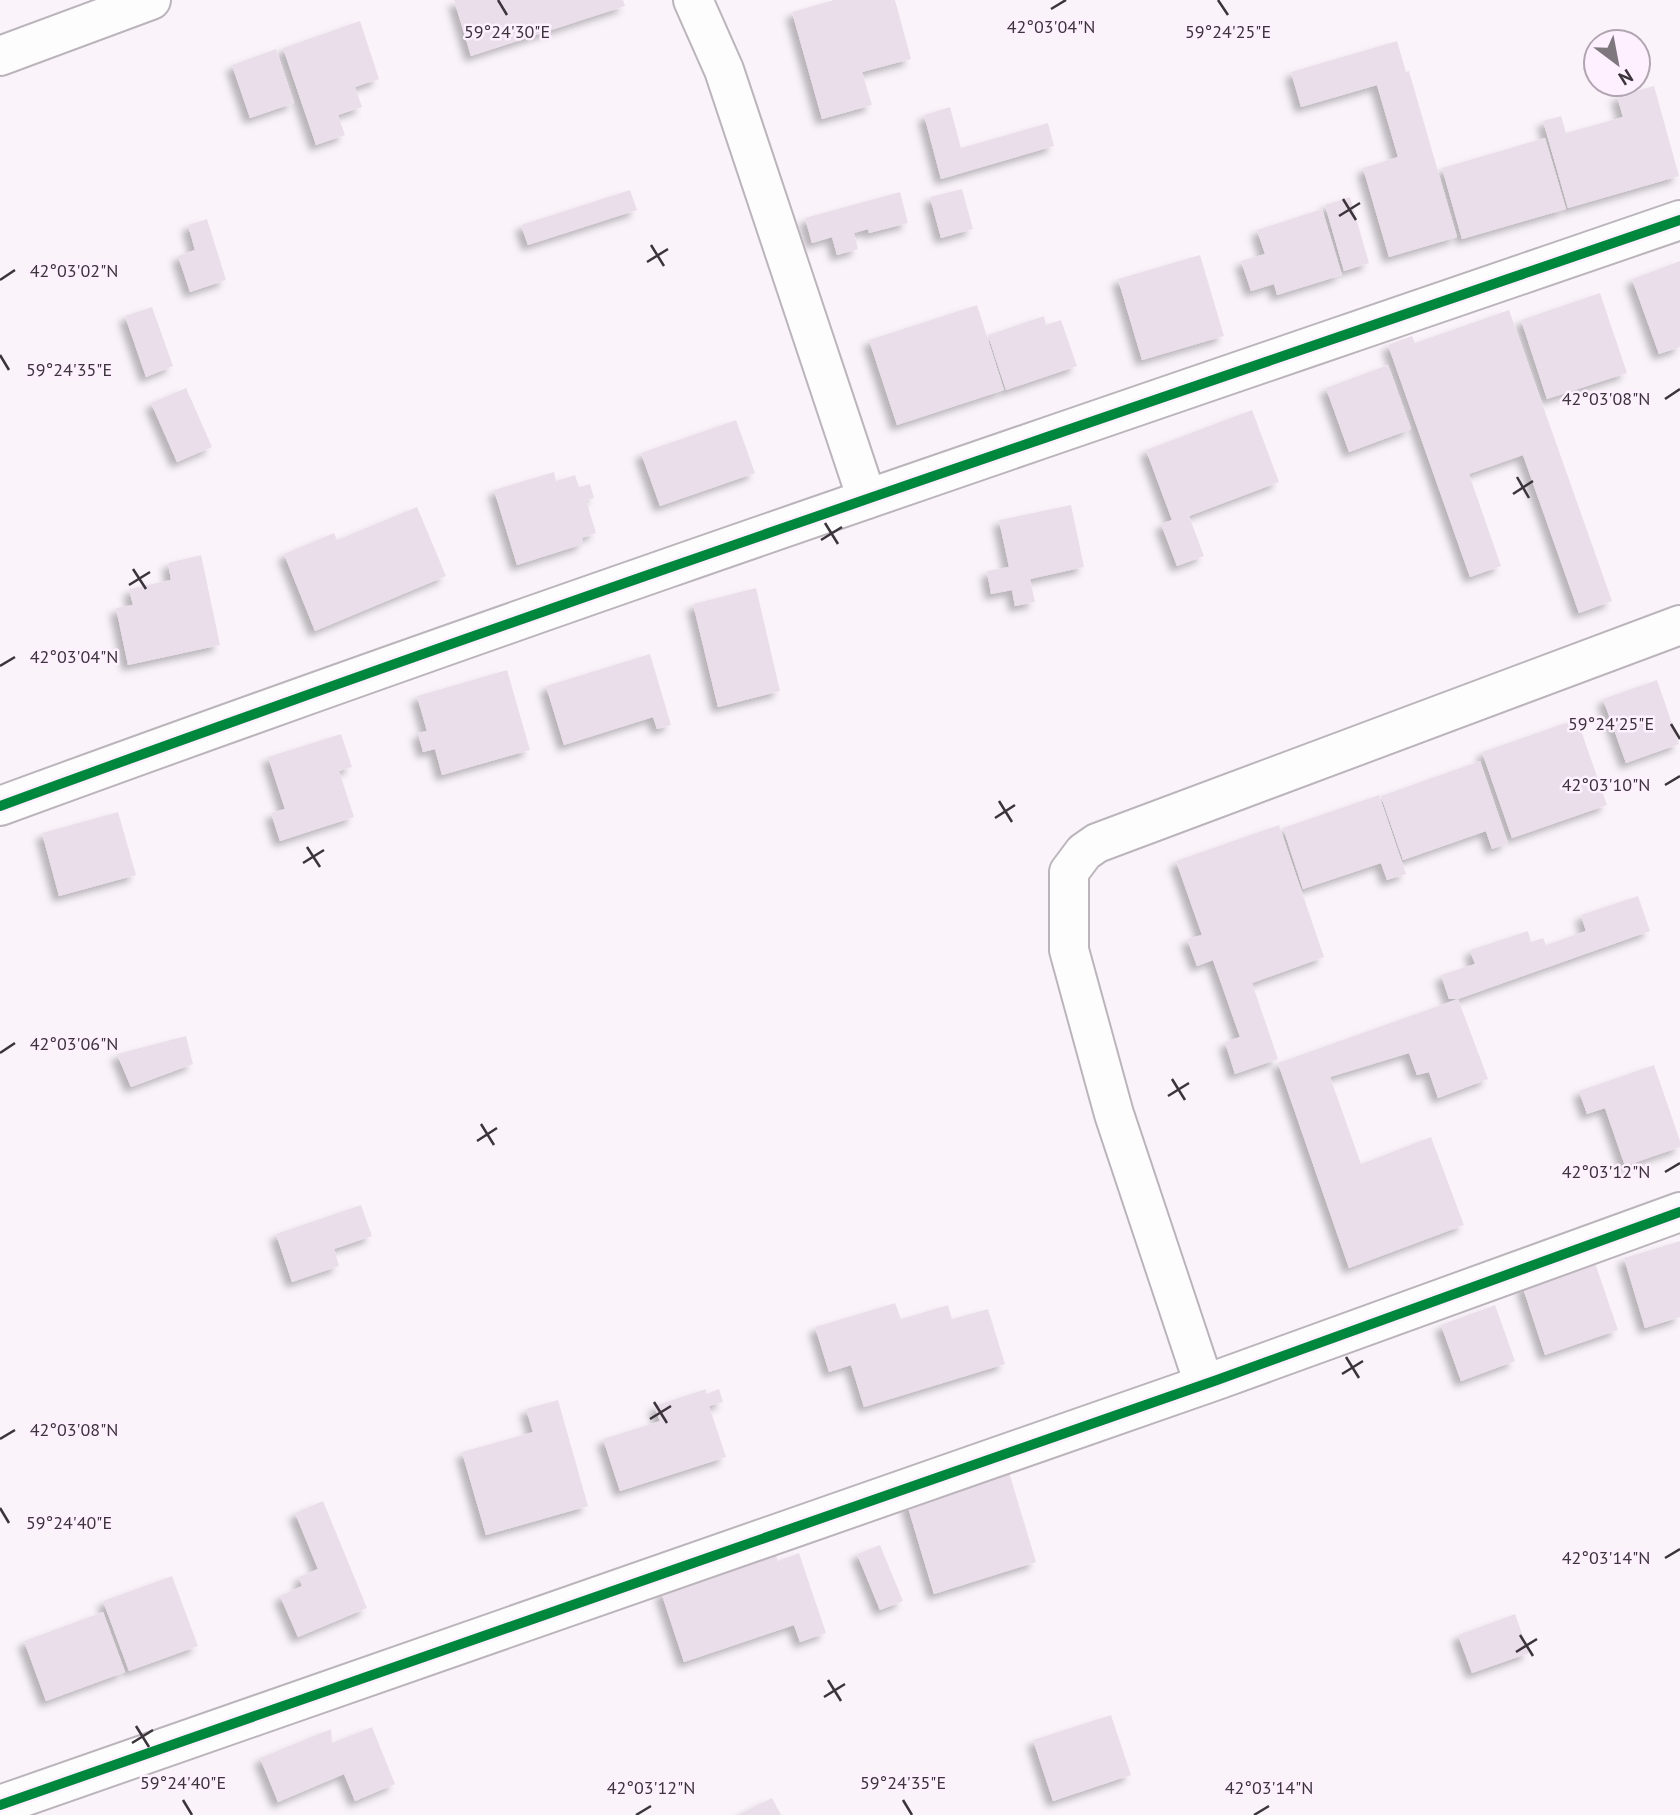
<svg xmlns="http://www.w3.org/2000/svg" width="1680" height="1815" font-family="'PT Sans',sans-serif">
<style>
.building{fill:#ebdeeb;filter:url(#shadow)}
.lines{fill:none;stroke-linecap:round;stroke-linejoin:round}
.minor-casing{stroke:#bbb5bb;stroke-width:42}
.minor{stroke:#fefdfe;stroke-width:38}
.cycleway-casing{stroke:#fef0fe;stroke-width:15}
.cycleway{stroke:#00873e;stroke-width:10}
.ticks{fill:none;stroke:#3b343b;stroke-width:2.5}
.ticks-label{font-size:18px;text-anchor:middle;fill:#3b343b;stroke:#fef0fe;stroke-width:5;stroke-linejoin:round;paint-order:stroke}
</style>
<defs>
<filter id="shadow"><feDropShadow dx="-6" dy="6" stdDeviation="3.5" flood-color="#0004"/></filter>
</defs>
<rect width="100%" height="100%" fill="#faf4fa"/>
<!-- building -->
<g class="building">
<path d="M454,0H623L625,6L471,56Z"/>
<path d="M834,0H895L911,59L862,72L872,105L822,119L792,12Z"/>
<path d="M360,21L379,79L355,87L362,107L338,115L345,135L316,145L283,48Z"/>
<path d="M1397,41L1406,72L1409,71L1457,237L1389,257L1363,168L1398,157L1377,85L1301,107L1291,72Z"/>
<path d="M276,49L294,103L250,118L232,65Z"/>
<path d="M1654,86L1679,176L1568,208L1543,121L1561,116L1566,133L1623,117L1617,96Z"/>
<path d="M950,107L961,148L1048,123L1054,146L941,179L924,115Z"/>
<path d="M1545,138L1566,209L1462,239L1442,168Z"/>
<path d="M962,189L973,229L941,238L930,197Z"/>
<path d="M630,190L637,210L528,245L521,225Z"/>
<path d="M900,192L908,223L869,233L868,229L854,233L858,249L837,255L832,237L812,243L805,218Z"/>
<path d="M1350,197L1369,263L1344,271L1325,205Z"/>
<path d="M1322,209L1342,275L1277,295L1274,284L1251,291L1241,261L1265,254L1257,230Z"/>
<path d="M207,219L226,280L190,292L178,256L195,250L188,225Z"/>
<path d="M1200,255L1224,336L1142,360L1118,279Z"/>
<path d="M1680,261V347L1659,354L1632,279Z"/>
<path d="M1600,293L1627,373L1547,399L1521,320Z"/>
<path d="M977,305L1004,390L897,425L869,340Z"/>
<path d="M152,307L173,366L146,377L125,316Z"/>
<path d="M1509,310L1612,601L1579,613L1523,455L1469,474L1501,566L1470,577L1388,345L1412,336L1415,343Z"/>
<path d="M1044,316L1046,325L1061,320L1077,366L1006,390L988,335Z"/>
<path d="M1388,365L1411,429L1349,452L1326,388Z"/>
<path d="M186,388L212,447L177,462L151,403Z"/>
<path d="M1252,410L1279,482L1189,516L1204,556L1177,566L1161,524L1172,520L1146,450Z"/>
<path d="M736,420L755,473L660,506L641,453Z"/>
<path d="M554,472L556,481L575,475L579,487L590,484L594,498L586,500L596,533L582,538L583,544L517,565L494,490Z"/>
<path d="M1071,505L1084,567L1030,579L1035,602L1015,606L1012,590L991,594L987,571L1009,567L999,520Z"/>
<path d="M417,507L446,576L315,631L284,554L334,533L337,540Z"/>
<path d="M201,555L220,645L128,665L116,608L133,605L129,589L171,580L168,563Z"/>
<path d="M756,588L780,691L718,707L693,604Z"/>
<path d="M650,654L671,725L657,729L653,717L564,745L546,686Z"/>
<path d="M507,670L530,750L442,775L435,749L423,752L418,733L427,731L417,696Z"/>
<path d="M1657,680L1679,744L1626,763L1603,699Z"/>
<path d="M1577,719L1607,805L1512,838L1482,752Z"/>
<path d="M341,734L352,767L339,771L354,817L280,841L271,813L285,809L268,757Z"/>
<path d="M1480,761L1508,843L1492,849L1486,831L1403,860L1381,796Z"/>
<path d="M1379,795L1406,874L1387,880L1381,863L1303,889L1283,828Z"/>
<path d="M118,812L136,875L59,896L42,833Z"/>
<path d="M1279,825L1324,957L1252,983L1278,1059L1235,1074L1225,1042L1240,1037L1213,960L1197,966L1187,939L1202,935L1176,861Z"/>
<path d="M1638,896L1650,931L1458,999L1488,1079L1438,1098L1429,1072L1417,1075L1409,1053L1330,1077L1361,1164L1431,1137L1464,1225L1349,1268L1278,1063L1458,999H1449L1441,975L1475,964L1470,950L1528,931L1531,942L1543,938L1546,945L1586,931L1581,915Z"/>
<path d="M186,1036L193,1064L131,1087L117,1054Z"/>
<path d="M1654,1065L1680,1141V1147L1625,1166L1605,1108L1587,1114L1579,1091Z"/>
<path d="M361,1205L372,1236L334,1249L339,1266L292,1282L276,1234Z"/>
<path d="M1680,1241V1317L1645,1328L1624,1258Z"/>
<path d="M1594,1260L1618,1330L1545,1355L1522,1285Z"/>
<path d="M895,1303L901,1319L948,1305L952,1319L988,1309L1005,1364L864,1407L851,1365L829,1372L815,1327Z"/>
<path d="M1495,1305L1515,1361L1461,1381L1441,1325Z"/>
<path d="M706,1389V1394L719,1389L723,1402L709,1406L726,1457L620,1491L603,1439L660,1421L654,1406Z"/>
<path d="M558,1400L588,1506L486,1535L462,1452L533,1432L526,1409Z"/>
<path d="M1008,1469L1036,1562L934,1594L906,1501Z"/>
<path d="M323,1501L367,1608L298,1637L280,1596L302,1586L299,1577L318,1569L295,1513Z"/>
<path d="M880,1545L903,1601L880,1610L857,1554Z"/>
<path d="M775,1553L778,1561L799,1553L826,1633L800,1642L794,1625L684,1662L661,1592Z"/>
<path d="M172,1576L198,1646L129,1671L103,1601Z"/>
<path d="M103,1612L125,1672L46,1701L24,1641Z"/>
<path d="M1515,1614L1529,1653L1472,1673L1458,1635Z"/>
<path d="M1111,1715L1131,1775L1053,1801L1033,1740Z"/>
<path d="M372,1727L395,1784L355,1801L344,1774L278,1802L260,1758L331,1729L332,1743Z"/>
<path d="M772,1798L781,1815H738Z"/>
</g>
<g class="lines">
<defs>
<g id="minor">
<path d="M693,0L724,70L867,499"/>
<path d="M0,56L151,0"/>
<path d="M0,806C557,602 1119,413 1680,220"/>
<path d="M1204,1384L1114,1114L1069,950V872L1084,852L1097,843L1680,625"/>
<path d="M0,1805L1217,1380L1680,1212"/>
</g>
</defs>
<!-- minor casing -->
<use href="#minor" class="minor-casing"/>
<!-- minor -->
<use href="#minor" class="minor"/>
<defs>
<g id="cycleway">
<path d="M0,806C557,602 1119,413 1680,220"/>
<path d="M0,1805L1217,1380L1680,1212"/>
</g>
</defs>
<!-- cycleway casing -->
<use href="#cycleway" class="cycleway-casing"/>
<!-- cycleway -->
<use href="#cycleway" class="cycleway"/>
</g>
<!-- ticks -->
<path class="ticks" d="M498,0L507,15M1218,0L1228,15M1051,9L1066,0M1343,199L1356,220M1339,216L1360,203M651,245L664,266M647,262L668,249M0,280L15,270M0,355L9,370M1665,399L1680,389M1517,477L1529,498M1513,494L1533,481M825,523L838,544M821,540L842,527M133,569L146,589M129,585L150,572M0,666L15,657M1671,724L1680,739M1665,785L1680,776M999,801L1012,822M995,818L1015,805M307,847L320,867M303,863L324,850M0,1053L15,1043M1172,1079L1185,1100M1168,1096L1189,1083M481,1124L494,1145M477,1141L497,1128M1665,1172L1680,1163M1346,1357L1359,1378M1342,1374L1363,1361M654,1402L667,1423M650,1419L671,1406M0,1439L15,1430M0,1508L9,1523M1665,1558L1680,1549M1520,1635L1533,1656M1516,1652L1537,1639M828,1680L841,1701M824,1697L845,1684M136,1726L149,1747M132,1743L153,1730M183,1800L192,1815M903,1800L912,1815M636,1815L651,1806M1254,1815L1269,1806"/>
<g class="ticks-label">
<text x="1051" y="33">42°03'04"N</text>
<text x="507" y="38">59°24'30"E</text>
<text x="1228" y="38">59°24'25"E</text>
<text x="74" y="277">42°03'02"N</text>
<text x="69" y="376">59°24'35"E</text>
<text x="1606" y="405">42°03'08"N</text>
<text x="74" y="663">42°03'04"N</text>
<text x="1611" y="730">59°24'25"E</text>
<text x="1606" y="791">42°03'10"N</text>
<text x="74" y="1050">42°03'06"N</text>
<text x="1606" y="1178">42°03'12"N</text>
<text x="74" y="1436">42°03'08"N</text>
<text x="69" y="1529">59°24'40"E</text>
<text x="1606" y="1564">42°03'14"N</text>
<text x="183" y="1789">59°24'40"E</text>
<text x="903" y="1789">59°24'35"E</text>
<text x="651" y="1794">42°03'12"N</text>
<text x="1269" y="1794">42°03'14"N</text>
</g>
<!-- north arrow -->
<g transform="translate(1617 63) rotate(148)"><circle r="33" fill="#fef0fe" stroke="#b0a5b0" stroke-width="2"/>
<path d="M0-5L12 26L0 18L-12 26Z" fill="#7e777e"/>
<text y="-10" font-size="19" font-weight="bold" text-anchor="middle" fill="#3b343b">N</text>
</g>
</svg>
